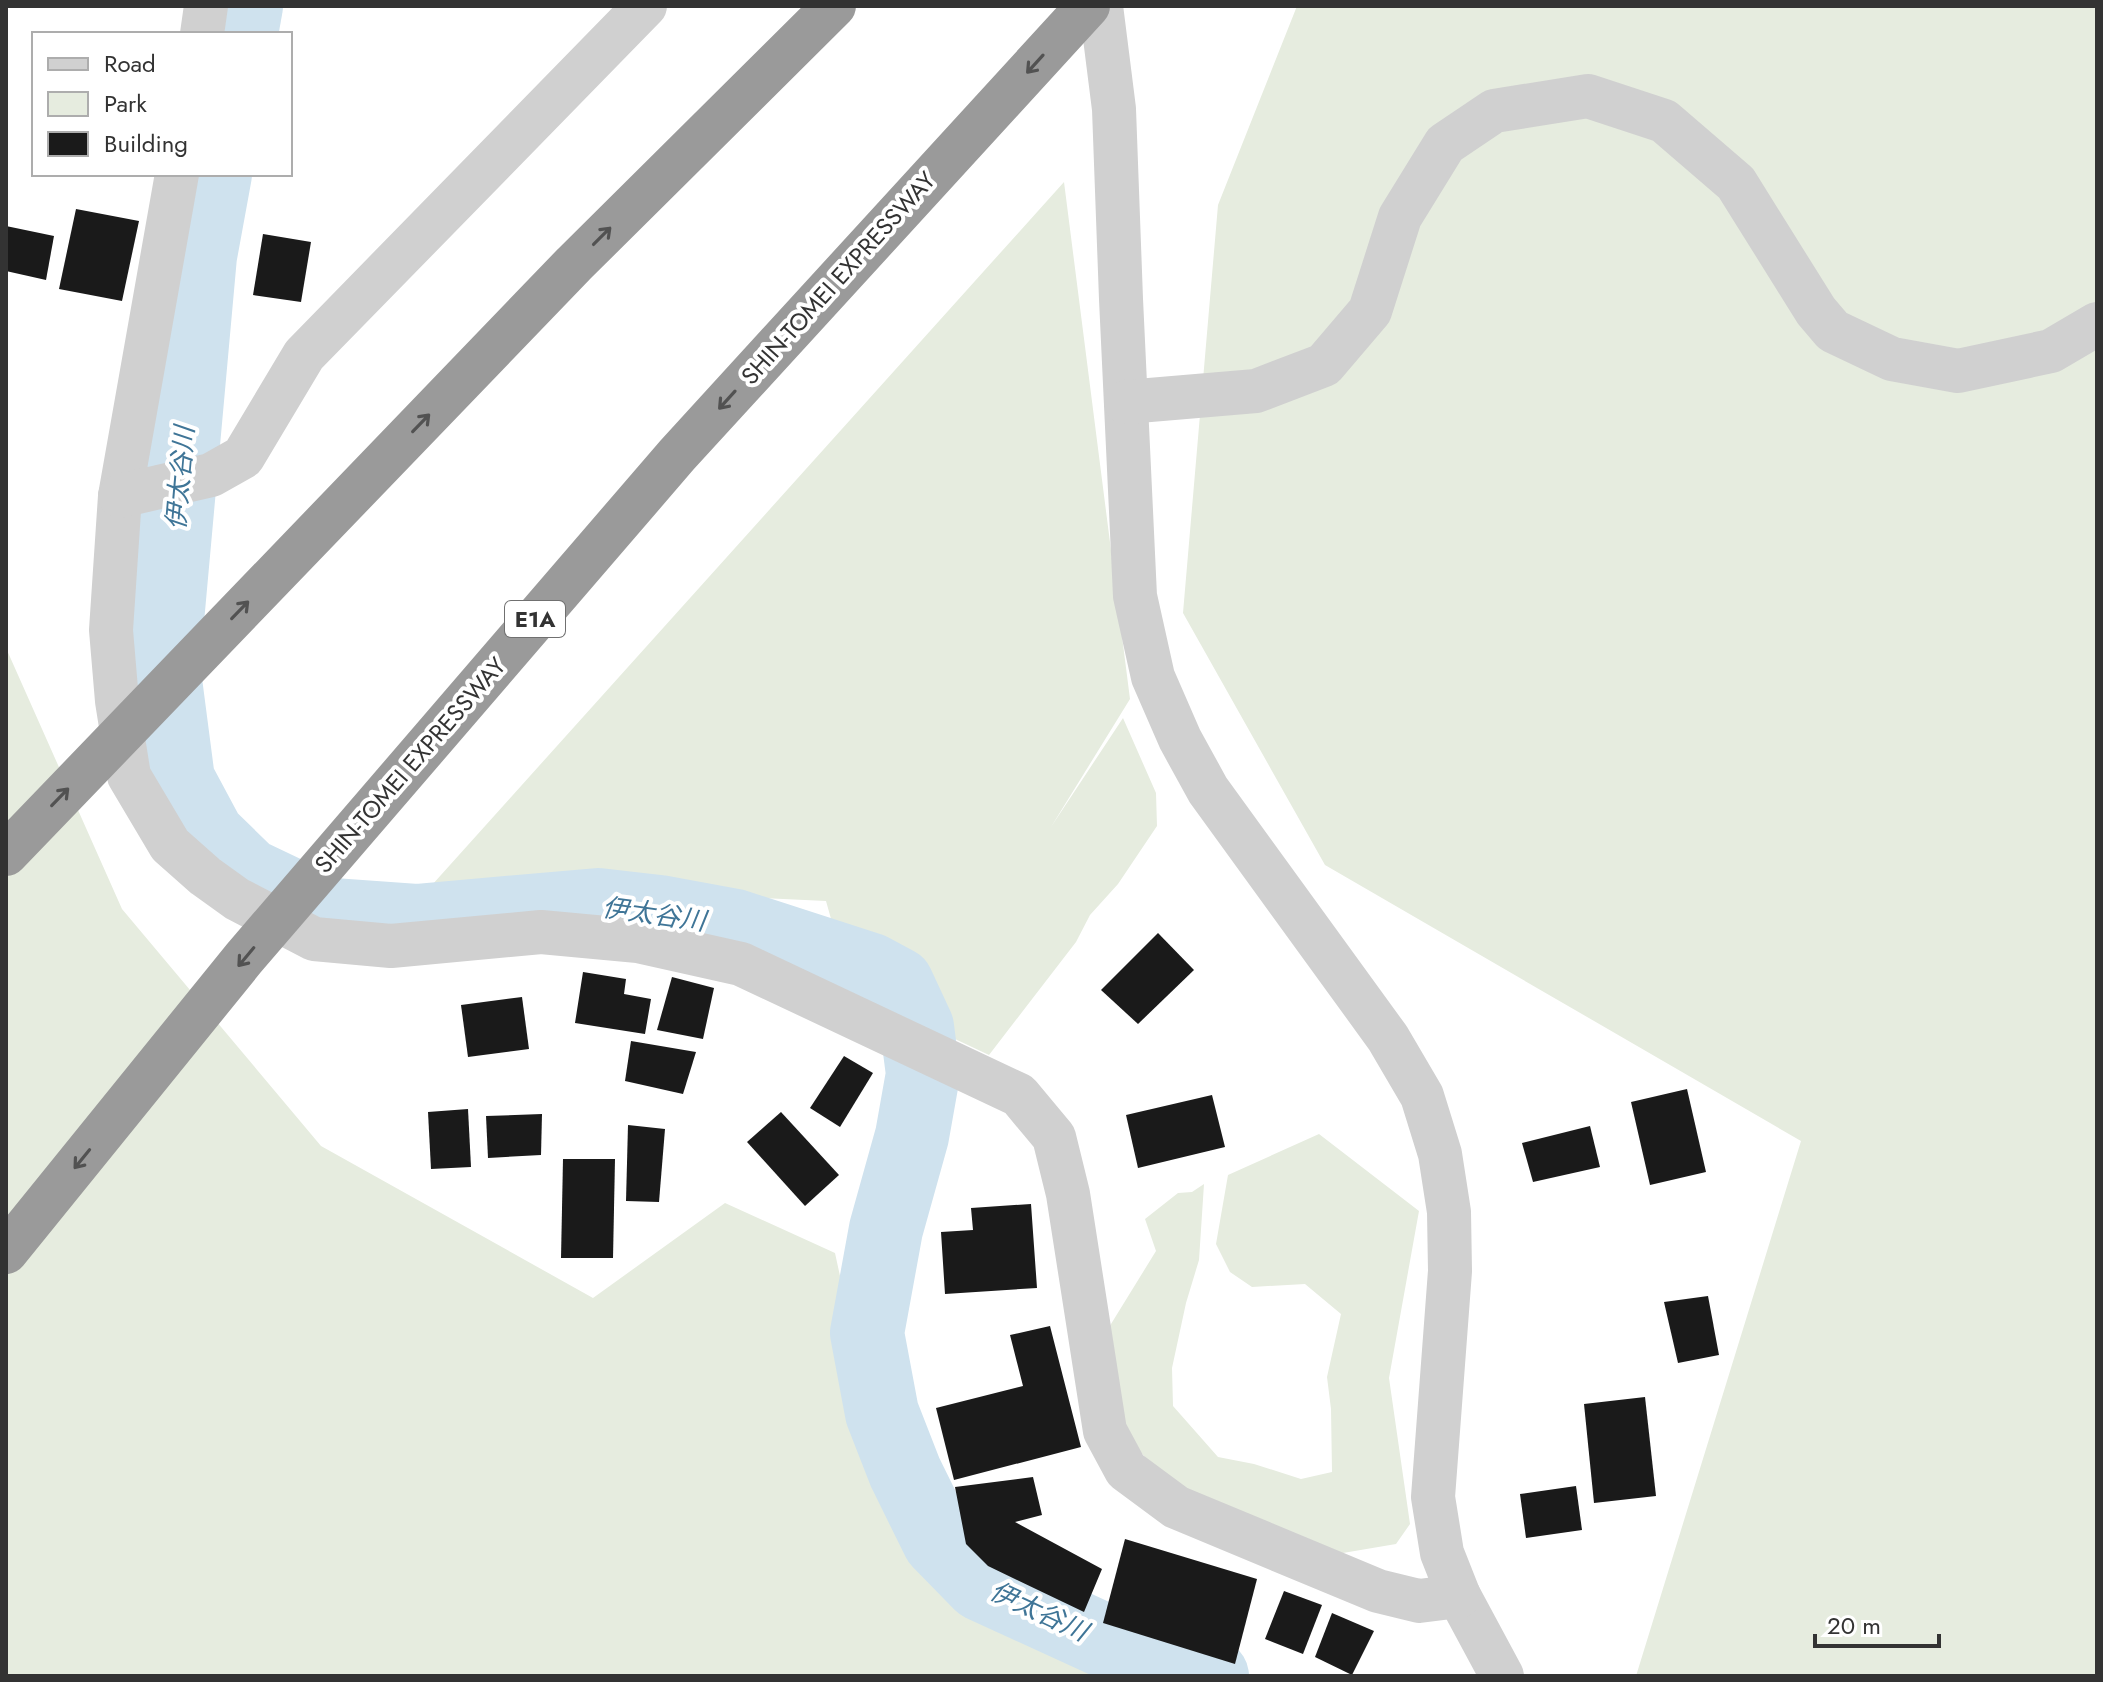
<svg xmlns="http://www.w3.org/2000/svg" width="2103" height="1682" font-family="Jost,'Noto Sans JP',sans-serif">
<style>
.green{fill:#e6ecdf}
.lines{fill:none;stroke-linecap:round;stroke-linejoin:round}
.river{stroke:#cfe2ee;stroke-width:74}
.building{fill:#1a1a1a}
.minor{stroke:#d0d0d0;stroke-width:44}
.highway-bridge{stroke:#9a9a9a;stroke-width:44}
.oneway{stroke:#525252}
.labels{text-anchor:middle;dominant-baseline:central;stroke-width:8;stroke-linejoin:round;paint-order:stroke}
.shield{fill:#fff;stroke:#707070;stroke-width:2}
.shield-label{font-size:22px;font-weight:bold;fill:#333}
.street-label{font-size:24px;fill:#333;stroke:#fff}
.water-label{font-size:26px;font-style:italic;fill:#3f7597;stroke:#fff}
</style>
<rect width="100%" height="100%" fill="#fff"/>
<!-- green -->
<g class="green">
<path d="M1297,6H2097V1676H1636L1801,1141L1325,865L1183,613L1218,205Z"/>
<path d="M1064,182L1130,699L1051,827L1123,718L1156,793L1157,826L1118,884L1090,915L1076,942L989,1055L851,990L826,901L580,889L423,895Z"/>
<path d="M6,648L122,909L321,1146L593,1298L725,1203L835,1253L867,1400L929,1554L1067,1647L1103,1676H6Z"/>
<path d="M1319,1134L1419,1211L1389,1378L1410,1524L1396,1544L1337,1554L1196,1516L1132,1442L1111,1405L1103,1337L1156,1251L1145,1219L1178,1193L1192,1192L1204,1184L1199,1260L1186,1303L1172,1368L1173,1406L1218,1457L1254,1464L1301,1479L1332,1472L1331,1409L1327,1377L1341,1314L1305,1284L1252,1287L1230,1272L1216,1244L1228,1175Z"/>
</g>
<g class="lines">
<!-- river -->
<g class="river">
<path d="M241,34L246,6"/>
<path d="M215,174L200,256L163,665L178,780L208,836L248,875L332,915L416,921L598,905L659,912L735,926L871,970L897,984L917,1027L923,1074L912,1136L886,1229L867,1333L882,1413L905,1472L939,1541L981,1584L1149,1661L1212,1676"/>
</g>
</g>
<!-- building -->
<g class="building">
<path d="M76,209L139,221L122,301L59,289Z"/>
<path d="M6,226L54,236L46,280L6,271Z"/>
<path d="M263,234L311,242L301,302L253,295Z"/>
<path d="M1158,933L1194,970L1138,1024L1101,990Z"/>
<path d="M583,972L626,979L624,994L651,999L645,1034L575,1023Z"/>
<path d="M672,977L714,988L703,1039L657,1030Z"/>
<path d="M522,997L529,1049L468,1057L461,1005Z"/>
<path d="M631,1041L696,1052L683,1094L625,1081Z"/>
<path d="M844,1056L873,1073L840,1127L810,1108Z"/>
<path d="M1687,1089L1706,1172L1650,1185L1631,1102Z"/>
<path d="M1212,1095L1225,1147L1138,1168L1126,1115Z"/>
<path d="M468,1109L471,1167L431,1169L428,1112Z"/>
<path d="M781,1112L839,1175L805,1206L747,1142Z"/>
<path d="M542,1114L541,1155L488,1158L486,1116Z"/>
<path d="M628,1125L665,1129L659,1202L626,1201Z"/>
<path d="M1590,1126L1600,1167L1533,1182L1522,1143Z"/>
<path d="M563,1159H615L613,1258H561Z"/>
<path d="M1031,1204L1037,1288L945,1294L941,1232L973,1230L971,1208Z"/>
<path d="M1708,1296L1719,1355L1678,1363L1664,1302Z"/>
<path d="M1050,1326L1081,1447L954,1480L936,1408L1023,1386L1010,1335Z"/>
<path d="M1645,1397L1656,1496L1594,1503L1584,1404Z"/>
<path d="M1033,1477L1042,1515L1015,1522L1102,1569L1084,1612L988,1566L966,1544L955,1487Z"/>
<path d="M1576,1486L1582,1530L1526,1538L1520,1494Z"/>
<path d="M1125,1539L1257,1579L1235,1664L1103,1623Z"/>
<path d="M1284,1591L1322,1605L1303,1654L1265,1639Z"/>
<path d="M1332,1613L1374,1631L1352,1675L1315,1657Z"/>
</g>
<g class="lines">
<!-- minor -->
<g class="minor">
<path d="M1101,6L1114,109L1121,299L1135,596L1153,677L1180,739L1208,790L1388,1038L1422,1096L1440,1154L1449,1212L1450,1271L1433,1497L1442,1553L1459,1596L1502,1676"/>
<path d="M202,34L206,6"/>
<path d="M177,174L120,496L111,630L117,701L129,776L170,845L205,876L237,899L314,939L391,946L541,932L638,941L741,964L1019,1095L1054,1137L1068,1194L1105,1431L1126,1470L1176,1507L1378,1591L1419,1601L1459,1596"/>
<path d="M1126,402L1256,391L1324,365L1370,311L1400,217L1445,144L1494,111L1588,96L1664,121L1736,183L1816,311L1833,331L1892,359L1958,371L2051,351L2097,324"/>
<path d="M120,496L211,475L243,457L304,355L645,6"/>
</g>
<!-- highway-bridge -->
<g class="highway-bridge">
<path d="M6,854L574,264L834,6"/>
<path d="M6,1252L244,958L677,455L1088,6"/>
</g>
</g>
<!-- one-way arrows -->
<defs><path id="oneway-shaft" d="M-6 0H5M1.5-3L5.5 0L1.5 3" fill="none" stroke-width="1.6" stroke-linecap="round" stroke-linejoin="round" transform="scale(2)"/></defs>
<g class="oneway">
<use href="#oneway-shaft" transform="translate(1035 64) rotate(132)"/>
<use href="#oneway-shaft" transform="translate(602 236) rotate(-45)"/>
<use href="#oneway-shaft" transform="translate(727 400) rotate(132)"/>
<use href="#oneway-shaft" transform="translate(421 423) rotate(-46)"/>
<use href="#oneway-shaft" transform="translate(240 610) rotate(-46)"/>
<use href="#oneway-shaft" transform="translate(60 797) rotate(-46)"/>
<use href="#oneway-shaft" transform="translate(246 957) rotate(130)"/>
<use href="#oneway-shaft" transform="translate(82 1159) rotate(129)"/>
</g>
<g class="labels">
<!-- shield labels -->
<rect class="shield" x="505" y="601" width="60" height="36" rx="6"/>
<g class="shield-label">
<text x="535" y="619">E1A</text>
</g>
<!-- street labels -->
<g class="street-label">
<text transform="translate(838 278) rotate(-48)">SHIN-TOMEI EXPRESSWAY</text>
<text transform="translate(410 765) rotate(-49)">SHIN-TOMEI EXPRESSWAY</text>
</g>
<!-- water labels -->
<g class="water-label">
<text transform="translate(180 478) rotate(-85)">伊太谷川</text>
<text transform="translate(654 914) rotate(8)">伊太谷川</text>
<text transform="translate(1039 1611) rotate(25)">伊太谷川</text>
</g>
</g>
<!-- border -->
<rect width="2103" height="1682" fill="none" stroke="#333333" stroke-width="16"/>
<!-- legend -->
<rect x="32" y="32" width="260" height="144" fill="#ffffff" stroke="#adadad" stroke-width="2"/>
<rect x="48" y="58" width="40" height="12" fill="#d0d0d0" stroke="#adadad" stroke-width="2"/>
<text x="104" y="72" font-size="24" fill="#333333">Road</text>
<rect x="48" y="92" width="40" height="24" fill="#e6ecdf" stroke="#adadad" stroke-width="2"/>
<text x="104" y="112" font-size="24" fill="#333333">Park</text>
<rect x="48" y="132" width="40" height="24" fill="#1a1a1a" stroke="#adadad" stroke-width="2"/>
<text x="104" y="152" font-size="24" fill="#333333">Building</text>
<!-- scale -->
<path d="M1815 1634v12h124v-12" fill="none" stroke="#333333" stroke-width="4"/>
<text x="1827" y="1634" font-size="24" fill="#333333" stroke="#ffffff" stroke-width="6" paint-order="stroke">20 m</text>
</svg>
